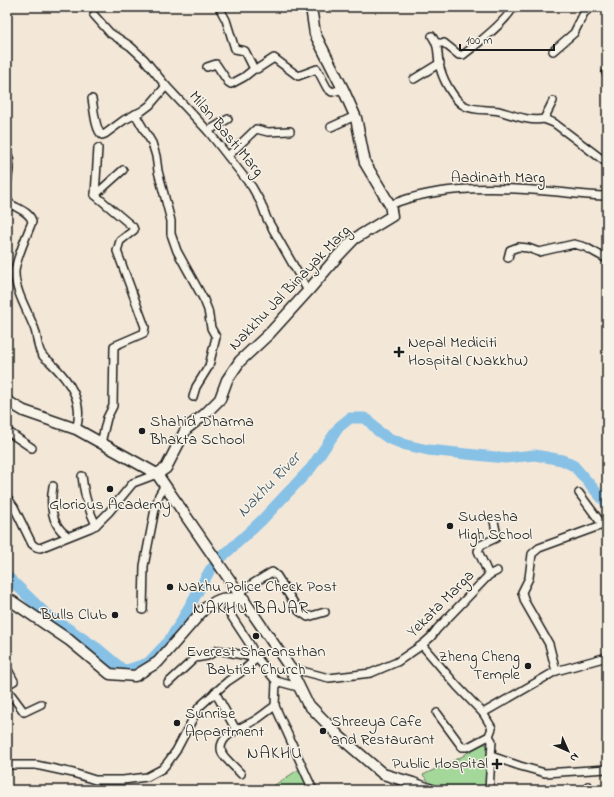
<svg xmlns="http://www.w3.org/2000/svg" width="614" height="797" font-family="'Indie Flower',sans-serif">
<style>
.green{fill:#a4d89b;stroke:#607a5c}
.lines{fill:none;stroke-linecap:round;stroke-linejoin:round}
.river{stroke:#87c1e6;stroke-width:11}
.street-casing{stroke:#1c1c1c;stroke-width:10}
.secondary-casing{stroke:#1c1c1c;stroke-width:13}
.street{stroke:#f7f3e8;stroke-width:7}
.secondary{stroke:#f7f3e8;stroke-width:10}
.poi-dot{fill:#1c1c1c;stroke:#f7f3e8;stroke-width:1.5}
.labels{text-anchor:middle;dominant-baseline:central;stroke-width:3;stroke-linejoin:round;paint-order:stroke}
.street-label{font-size:16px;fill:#1c1c1c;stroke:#f7f3e8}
.poi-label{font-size:16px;fill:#1c1c1c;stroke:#f7f3e8;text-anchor:start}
.water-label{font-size:17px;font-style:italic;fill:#415663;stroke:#f7f3e8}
.neighbourhood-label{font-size:17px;letter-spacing:1px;fill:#1c1c1c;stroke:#f7f3e8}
</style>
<rect width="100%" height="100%" fill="#f3e7d8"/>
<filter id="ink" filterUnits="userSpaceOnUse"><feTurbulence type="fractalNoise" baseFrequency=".025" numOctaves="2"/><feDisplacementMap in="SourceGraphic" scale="8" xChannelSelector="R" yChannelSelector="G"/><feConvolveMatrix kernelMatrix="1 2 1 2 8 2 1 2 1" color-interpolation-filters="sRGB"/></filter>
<g filter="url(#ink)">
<!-- green -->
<g class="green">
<path d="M481,743L489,745L486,790H439L433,787L423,775L463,756Z"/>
<path d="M301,768L310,790H267Z"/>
</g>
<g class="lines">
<!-- river -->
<path class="river" d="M7,576L45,613L97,648L122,669L127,670L148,663L168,642L179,625L210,570L224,555L261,521L311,468L339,427L350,418H364L368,420L378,431L388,438L406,445L428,450L505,458L535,455L562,460L574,466L607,504"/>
<defs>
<g id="street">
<path d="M219,7L226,20L235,49L245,51L254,69H257L274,58L298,76L317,69L327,88L332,92L343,89"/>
<path d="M94,15L110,33L130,46L144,59L166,86L208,131L252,187L261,203L267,219L308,291"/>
<path d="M432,36C441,49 436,58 441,71C444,81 455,102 465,106C475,111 488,109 499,111C513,115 530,122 544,119L553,101"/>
<path d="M437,43H444L459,55H463C476,45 507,21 513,7"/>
<path d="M553,51L574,33L584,13L591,7"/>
<path d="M207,67L216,64L228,82L231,84L244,77L254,69"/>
<path d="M606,73L607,74"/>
<path d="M414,79L440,63"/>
<path d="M92,99C94,108 95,130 102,135L105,134L124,120L142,111L150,105L166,86"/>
<path d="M135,114L152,143L156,156L158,171L171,221V234L177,251L204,300L208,310L211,328L216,337L209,366L196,387L193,397"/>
<path d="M544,119L554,123L607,163"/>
<path d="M331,127L355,116"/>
<path d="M208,131L228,119"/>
<path d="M98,148L95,195L133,227L134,230L120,241L117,251L145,327L144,333L114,346L113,406L107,418L101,443"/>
<path d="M7,151L10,162L7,184"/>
<path d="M228,156L256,129L268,132L290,131"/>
<path d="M95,195L123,170"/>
<path d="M7,198L9,203C16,208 31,212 32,222C28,232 14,264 15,273C15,292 29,313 35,330C38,339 37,350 43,356C45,359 48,360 50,362C69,380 85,402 76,429"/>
<path d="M390,205C440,184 505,187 558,192C575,194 590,196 607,196"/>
<path d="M508,258L510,250L518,247L528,248L539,252L574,244L585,247L607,259"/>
<path d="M7,411L11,403"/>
<path d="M7,431L32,448"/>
<path d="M82,476C84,494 88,509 96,525"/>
<path d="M53,486C50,504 50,525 68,536"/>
<path d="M579,493L607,531"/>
<path d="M7,497L14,507L32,544L36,547L40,548L90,528L96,525L109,512L133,483L157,474"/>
<path d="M489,575L478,551L481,545L496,538L497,536L494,521"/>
<path d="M239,592L272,572L277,576L299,611L308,617L325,612"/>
<path d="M242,600L232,603L228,611L249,643L257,658L276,681L275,706L313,790"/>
<path d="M143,610L144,566L155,509L159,495L165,485"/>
<path d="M422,645L457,686L483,713L556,671L549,644L525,602L522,592L529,578L532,554L539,548L602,525"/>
<path d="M7,668L14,681L7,685"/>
<path d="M290,668L329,678L371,673L397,662L422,645L431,637L437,629L489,575L497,571"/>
<path d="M556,671L607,657"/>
<path d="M276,681L298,687"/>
<path d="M168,683L195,658L207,656L218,650L257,658"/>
<path d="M7,689L24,712L41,704"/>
<path d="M215,692L236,730"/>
<path d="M437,713L462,747H468L489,736"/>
<path d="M483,713L492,728L489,736L492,741L489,790"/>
<path d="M491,756L520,766L545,773L607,769"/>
<path d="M7,765H36L73,773L95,780H123L147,777L162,769L168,762L176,751L199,707L228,681L240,673L257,658"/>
<path d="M241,774C236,768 225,759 222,753C215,735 247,726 257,719C263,715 269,710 275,706"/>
<path d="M588,786L592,790"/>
<path d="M408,790L413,783"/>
</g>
<g id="secondary">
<path d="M7,401L24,411L76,429L157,474L282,656L290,668L307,703L340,737L383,774L413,783L432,790"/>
<path d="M157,474L166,468L186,429L204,415L220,399L227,380L240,361L270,333L308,291L336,258L354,239L392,216L390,205L365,163L356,118L343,89L315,34L311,7"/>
<path d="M7,598L69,640L110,674L135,676L158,662L204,609C220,597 224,597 244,599"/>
</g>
</defs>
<!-- street casing -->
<use href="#street" class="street-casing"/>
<!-- secondary casing -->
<use href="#secondary" class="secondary-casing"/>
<!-- street -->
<use href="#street" class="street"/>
<!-- secondary -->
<use href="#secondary" class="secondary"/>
</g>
</g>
<!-- markers -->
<g class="poi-dot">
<path d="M397 346h4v4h4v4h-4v4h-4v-4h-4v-4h4z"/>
<circle cx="142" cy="431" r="4"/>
<circle cx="110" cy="489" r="4"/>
<circle cx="450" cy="526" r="4"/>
<circle cx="170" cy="587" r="4"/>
<circle cx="115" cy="615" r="4"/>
<circle cx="256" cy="636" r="4"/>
<circle cx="528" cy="666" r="4"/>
<circle cx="177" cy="723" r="4"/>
<circle cx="323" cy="731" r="4"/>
<path d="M495 758h4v4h4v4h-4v4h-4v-4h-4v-4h4z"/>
</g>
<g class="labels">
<!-- street labels -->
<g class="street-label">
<text transform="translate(226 134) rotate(50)">Milan Basti Marg</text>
<text x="498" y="178">Aadinath Marg</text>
<text transform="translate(290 288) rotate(-46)">Nakkhu Jal Binayak Marg</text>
<text transform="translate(441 604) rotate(-45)">Yekata Marga</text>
</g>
<!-- poi labels -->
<g class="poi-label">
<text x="408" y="343">Nepal Mediciti<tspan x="408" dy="18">Hospital (Nakkhu)</tspan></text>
<text x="150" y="422">Shahid Dharma<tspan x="150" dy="18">Bhakta School</tspan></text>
<text x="110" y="505" text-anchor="middle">Glorious Academy</text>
<text x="458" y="517">Sudesha<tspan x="458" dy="18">High School</tspan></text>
<text x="178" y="587">Nakhu Police Check Post</text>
<text x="107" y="615" text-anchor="end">Bulls Club</text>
<text x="256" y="652" text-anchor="middle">Everest Sharansthan<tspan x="256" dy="18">Babtist Church</tspan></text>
<text x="520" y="657" text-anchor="end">Zheng Cheng<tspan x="520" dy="18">Temple</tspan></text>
<text x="185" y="714">Sunrise<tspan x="185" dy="18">Appartment</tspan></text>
<text x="331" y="722">Shreeya Cafe<tspan x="331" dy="18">and Restaurant</tspan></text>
<text x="488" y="764" text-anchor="end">Public Hospital</text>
</g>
<!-- water labels -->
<g class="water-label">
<text transform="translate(269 485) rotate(-46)">Nakhu River</text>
</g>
<!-- neighbourhood labels -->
<g class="neighbourhood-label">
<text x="251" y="608">NAKHU BAJAR</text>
<text x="275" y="753">NAKHU</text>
</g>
</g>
<!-- margin -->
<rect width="614" height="797" fill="none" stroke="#f7f3e8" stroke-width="24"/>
<rect x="12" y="12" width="590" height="773" fill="none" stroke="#1c1c1c" stroke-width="1.5" filter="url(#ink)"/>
<!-- north arrow -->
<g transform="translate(568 751) rotate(135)" stroke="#f7f3e8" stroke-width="3" paint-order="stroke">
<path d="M0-3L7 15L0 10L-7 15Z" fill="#1c1c1c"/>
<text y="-6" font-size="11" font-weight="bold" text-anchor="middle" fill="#1c1c1c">N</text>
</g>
<!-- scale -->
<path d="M460 44v6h94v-6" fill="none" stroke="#1c1c1c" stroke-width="2"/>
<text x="466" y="44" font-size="12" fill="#1c1c1c" stroke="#f7f3e8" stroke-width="3" paint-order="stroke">100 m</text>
</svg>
